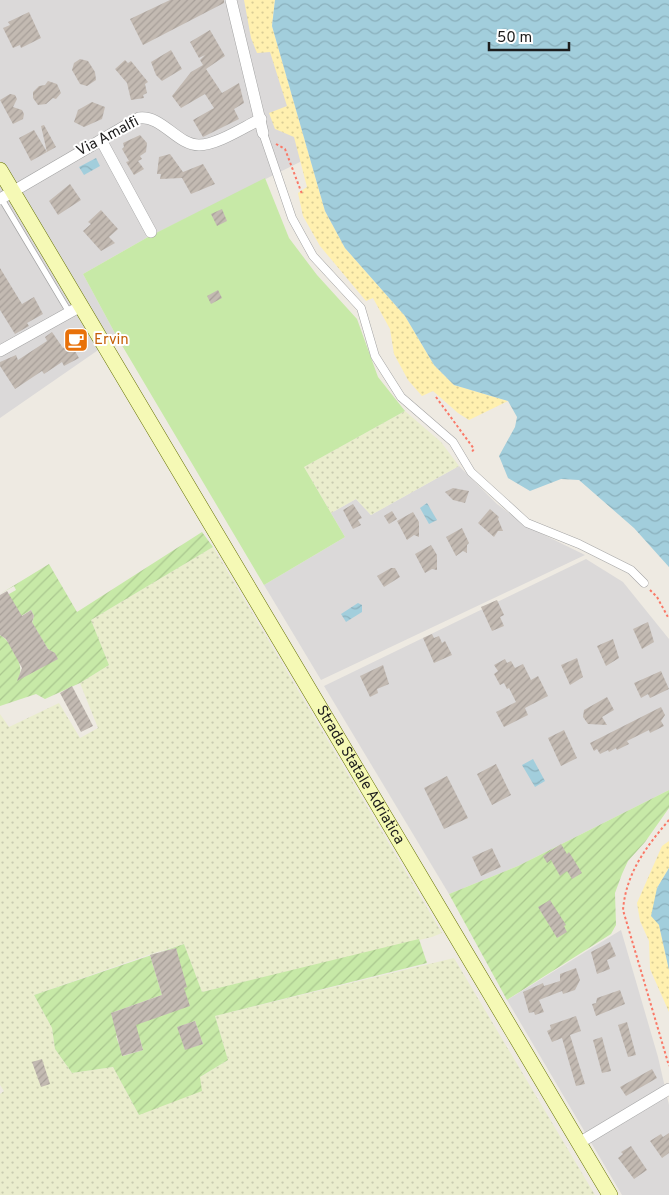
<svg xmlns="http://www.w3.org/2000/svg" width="669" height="1195" font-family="Overpass,sans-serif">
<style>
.residential{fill:#dbd9d9}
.farmland{fill:url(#farmland-dots)}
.grass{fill:#c7e9a7}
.sand{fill:url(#sand-dots)}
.garden{fill:url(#garden-furrows);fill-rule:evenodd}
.water{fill:url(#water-waves)}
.building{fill:url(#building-hatch)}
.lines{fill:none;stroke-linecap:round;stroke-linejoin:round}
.service-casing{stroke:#a4a4a4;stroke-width:7}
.pedestrian-casing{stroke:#a4a4a4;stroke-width:9}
.minor-casing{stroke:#a4a4a4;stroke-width:12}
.secondary-casing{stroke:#667304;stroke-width:16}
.path{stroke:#fa7867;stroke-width:2;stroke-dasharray:2.5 2.5;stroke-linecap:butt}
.service{stroke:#fff;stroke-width:5.5}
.pedestrian{stroke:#fff;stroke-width:8}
.minor{stroke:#fff;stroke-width:11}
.secondary{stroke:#f5f9b5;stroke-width:15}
.labels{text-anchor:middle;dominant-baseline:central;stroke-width:4;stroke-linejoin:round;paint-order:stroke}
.street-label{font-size:15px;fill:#1d1d1d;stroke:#fff}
.food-label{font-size:15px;fill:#c56008;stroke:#fff;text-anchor:start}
</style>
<defs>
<pattern id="farmland-dots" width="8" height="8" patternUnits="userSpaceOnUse" patternTransform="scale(1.25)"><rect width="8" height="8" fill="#eaedcd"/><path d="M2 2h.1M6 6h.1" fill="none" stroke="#c8cbb0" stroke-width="1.8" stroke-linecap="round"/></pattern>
<pattern id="sand-dots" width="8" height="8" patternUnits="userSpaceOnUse" patternTransform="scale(1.25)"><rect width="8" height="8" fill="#fff0af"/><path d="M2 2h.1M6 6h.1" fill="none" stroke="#dacd96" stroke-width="1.8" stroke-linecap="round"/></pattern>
<pattern id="garden-furrows" width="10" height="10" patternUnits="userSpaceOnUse" patternTransform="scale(1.25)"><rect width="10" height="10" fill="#c7e9a7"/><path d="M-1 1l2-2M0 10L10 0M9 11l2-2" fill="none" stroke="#aac78f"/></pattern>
<pattern id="water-waves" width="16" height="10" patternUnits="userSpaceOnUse" patternTransform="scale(1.25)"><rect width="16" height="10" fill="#a2cedc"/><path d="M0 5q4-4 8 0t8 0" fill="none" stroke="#8bb0bc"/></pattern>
<pattern id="building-hatch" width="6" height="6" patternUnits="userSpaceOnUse" patternTransform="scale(1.25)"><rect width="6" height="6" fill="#c3bab2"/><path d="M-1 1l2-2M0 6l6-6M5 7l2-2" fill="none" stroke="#a79f99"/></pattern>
</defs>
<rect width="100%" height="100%" fill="#eeeae2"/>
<!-- residential -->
<g class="residential">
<path d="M0,0H258L304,160L148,237L83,274L117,337L0,418Z"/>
<path d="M459,466L497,504L528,527L585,555L321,680L264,585L345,537L331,513L356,499L371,515Z"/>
<path d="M586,559L623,582L669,639V790L518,866L449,894L324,686Z"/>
<path d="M621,930L658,1057L669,1105V1195H622L507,1000Z"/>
</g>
<!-- farmland -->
<g class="farmland">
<path d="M405,411L441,442L459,466L371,515L356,499L331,513L304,467Z"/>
<path d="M213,547L442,933L432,937L202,992L184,944L151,954L34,995L52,1028L55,1049L72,1073L113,1067L139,1115L228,1060L215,1016L454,958L595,1195H0V1094L4,1091L0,1085V714L9,727L59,703L80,738L98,728L80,683L109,665L91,620Z"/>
</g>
<!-- grass -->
<path class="grass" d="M265,178L289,238L317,275L357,319L378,377L405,411L304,467L345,537L264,585L117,337L83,274L148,237Z"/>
<!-- sand -->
<g class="sand">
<path d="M244,0H275L272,26L325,211L345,248L405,316L434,365L454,385L508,401L469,420L458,413L433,391L422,396L408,380L394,354L390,329L373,298L366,301L320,246L303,216L298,193L307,187L294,137L275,129L269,113L287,106L270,52L257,53L251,38Z"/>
<path d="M669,841V868L657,888L659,925L669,970V1012L650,969L649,941L640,921L637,903L662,846Z"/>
</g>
<!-- garden -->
<g class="garden">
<path d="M202,532L213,547L91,620L109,665L80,683L45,699L36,694L0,706V635C10,640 23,663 20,674L48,649L32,623L34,616L31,610L0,629L9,594L16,590L14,586L0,594L49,564L77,612Z"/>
<path d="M669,790V808L645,842L628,861L622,874L615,893L616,925L611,934L507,1000L449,894L518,866Z"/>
<path d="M419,939L427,963L215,1016L228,1060L200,1077L202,1091L139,1115L113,1067L72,1073L55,1049L52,1028L34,995L184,944L202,992ZM176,948L184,988L117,1031L111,1013L162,995L150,955ZM195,1021L203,1044L185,1049L178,1027ZM129,1032L140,1039L143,1050L123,1056L116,1036Z"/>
</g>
<!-- water -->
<g class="water">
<path d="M275,0H669V567L634,528L579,480L561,479L530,491L508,478L499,456L515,427L517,417L508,401L454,385L434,365L405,316L345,248L325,211L272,26Z"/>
<path d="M96,158L100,166L84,175L79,167Z"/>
<path d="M427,503L437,520L429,524L420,508Z"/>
<path d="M358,603L362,605V612L346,622L341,614Z"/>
<path d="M533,759L545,781L535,787L522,765Z"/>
<path d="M669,868V970L659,925L651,916L657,888Z"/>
</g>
<!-- building -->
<g class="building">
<path d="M170,0H224V3L143,45L130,19Z"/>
<path d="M29,12L41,38L21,48L20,45L13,48L3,28L10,25L8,22Z"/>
<path d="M210,30L225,56L206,69L222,93L239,83L244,103L234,109L239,119L203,137L193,120L214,108L205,94L181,108L172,96L191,72L203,65L200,60L205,55L199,58L190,42Z"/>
<path d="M171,50L182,69L162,81L156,75L151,62Z"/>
<path d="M80,59L88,61L95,72L96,80L87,86L80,84L72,70L74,63Z"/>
<path d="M125,60L128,63L131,61L148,82L145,84L147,93L143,95L144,98L131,100L127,83L115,69Z"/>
<path d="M48,81L57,84L61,93L56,99L53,98L46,104L38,105L33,98V92L39,86L45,85Z"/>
<path d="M10,94L15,95L17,99L13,107L22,110L24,114L23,119L13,124L0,100Z"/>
<path d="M92,102L105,107L102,119L84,127L74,122L78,110Z"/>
<path d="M44,125L56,147L47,152L41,126Z"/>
<path d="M34,130L47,152L31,161L19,138Z"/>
<path d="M140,135L147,143L146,152L140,156L142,159L138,161L144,169L134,175L126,162L129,161L122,149L124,147L123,143Z"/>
<path d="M170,154L183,172L203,164L215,184L191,194L182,178L160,179L161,174H157L159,157Z"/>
<path d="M70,184L81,200L58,215L49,201Z"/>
<path d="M222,209L227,221L217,226L211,214Z"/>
<path d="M101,210L118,229L109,237L115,243L101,251L83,231L91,224L88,222Z"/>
<path d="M0,268L22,304L34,297L43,314L27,323L29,326L15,334L0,310Z"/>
<path d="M218,290L222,298L211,304L207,296Z"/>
<path d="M52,332L63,348L71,344L79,358L64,366L62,362L44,374L42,371L15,389L0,366V362L16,355L18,360L47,341L45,337Z"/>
<path d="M453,488L469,491L465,503L453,500L445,492Z"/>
<path d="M353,504L362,518L358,520L361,525L353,529L343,510Z"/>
<path d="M490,509L499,517L498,519L503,531H498L494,537L478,523Z"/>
<path d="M392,511L397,519L389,524L384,516Z"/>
<path d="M413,512L419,522V537L414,535L407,540L397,521Z"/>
<path d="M462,528L469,543L467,545V553L463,551L456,556L446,537Z"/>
<path d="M431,545L437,555V570L432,569L425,573L415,554Z"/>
<path d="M391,568H395L400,577L384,587L377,576Z"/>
<path d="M7,591L22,616L31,610L34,616L32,622L48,649L55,653L58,659L17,681L22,668L6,639L0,635V595Z"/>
<path d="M497,600L504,615L500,617L504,626L492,631L481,607Z"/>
<path d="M648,622L654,642L642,649L633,629Z"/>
<path d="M432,634L434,638L439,636L442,643L445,641L452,655L434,663L423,638Z"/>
<path d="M613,639L619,658L606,666L597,646Z"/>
<path d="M577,658L583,677L570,685L561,665Z"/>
<path d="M505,659L507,663L511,661L515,668L523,664L531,680L538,676L548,696L525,708L528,715L504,727L496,712L516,702L509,688L507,689L504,683L500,685L494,674L498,671L494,665Z"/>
<path d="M383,665L389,684L377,689L378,693L370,697L360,676Z"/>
<path d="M661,671L669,689L650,698L648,694L641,698L634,683Z"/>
<path d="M72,686L93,726L81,732L60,693Z"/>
<path d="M607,697L614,710L602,717L607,725L588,724L583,717L584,710Z"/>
<path d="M661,707L665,715L661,721L664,726L650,733L649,730L627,741L629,744L617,750L616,748L609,752L608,750L600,754L597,749L594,751L590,743Z"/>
<path d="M564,730L577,758L561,766L548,738Z"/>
<path d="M496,764L511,795L492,805L477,774Z"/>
<path d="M447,776L468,818L444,829L424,788Z"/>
<path d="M561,844L567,854L569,852L582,873L572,879L567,871L560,876L551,860L547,863L543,856Z"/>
<path d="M492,848L501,867L481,876L472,857Z"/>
<path d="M550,900L566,925L564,926L567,932L557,938L538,907Z"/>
<path d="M610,942L616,956L607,960L610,969L597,974L591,952Z"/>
<path d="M176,948L187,987L184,988L190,1006L136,1025L143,1050L122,1056L111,1013L162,995L150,955Z"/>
<path d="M576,968L580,980L575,990L563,994L562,991L539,1000L544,1012L535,1015L534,1012L529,1013L523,992L543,983L544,986L560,981V974Z"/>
<path d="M620,990L625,1004L596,1016L592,1004L596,1003L597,998Z"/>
<path d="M576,1016L581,1031L570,1035L585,1084L576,1086L562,1038L552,1042L547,1031L551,1029L550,1025Z"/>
<path d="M195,1021L203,1044L185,1050L177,1027Z"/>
<path d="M627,1022L636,1055L628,1057L618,1025Z"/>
<path d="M602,1037L611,1071L602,1073L593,1040Z"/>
<path d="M42,1059L50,1084L41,1087L32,1062Z"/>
<path d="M652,1069L657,1078L626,1096L620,1087Z"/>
<path d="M669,1133V1153L662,1158L650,1141L661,1134L663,1137Z"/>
<path d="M631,1146L647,1170L634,1179L618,1158L623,1154L621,1152Z"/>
</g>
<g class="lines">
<defs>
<path id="service" d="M1,198L69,312"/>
<path id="pedestrian" d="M263,133L292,218L313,256L361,308L375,356L401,397L453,442L471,472L527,523L579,544L631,570L644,583"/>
<g id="minor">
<path d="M231,0L263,133"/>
<path d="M101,140L151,232"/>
<path d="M0,199L139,118C162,115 177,145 199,145C217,145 244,127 261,119"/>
<path d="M0,351L81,306"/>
<path d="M579,1143L669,1089"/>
</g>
<g id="secondary">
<path id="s1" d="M0,170L610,1195"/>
</g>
</defs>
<!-- service casing -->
<use href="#service" class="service-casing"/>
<!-- pedestrian casing -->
<use href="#pedestrian" class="pedestrian-casing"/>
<!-- minor casing -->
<use href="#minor" class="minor-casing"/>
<!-- secondary casing -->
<use href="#secondary" class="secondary-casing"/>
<!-- path -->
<g class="path">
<path d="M276,144L285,149L302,194"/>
<path d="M436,397L474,449L471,453"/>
<path d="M650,590L657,597L669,619"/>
<path d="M669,820C646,847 626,873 623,910L669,1066"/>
</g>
<!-- service -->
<use href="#service" class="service"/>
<!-- pedestrian -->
<use href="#pedestrian" class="pedestrian"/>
<!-- minor -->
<use href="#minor" class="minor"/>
<!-- secondary -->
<use href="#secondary" class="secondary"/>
</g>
<!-- icons -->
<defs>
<symbol id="cafe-square" viewBox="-11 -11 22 22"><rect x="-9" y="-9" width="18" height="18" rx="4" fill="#e8710a" stroke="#fff"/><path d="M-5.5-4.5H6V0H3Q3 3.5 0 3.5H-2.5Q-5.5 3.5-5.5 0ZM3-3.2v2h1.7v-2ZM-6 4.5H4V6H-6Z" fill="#fff"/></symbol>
</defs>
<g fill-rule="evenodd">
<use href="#cafe-square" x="62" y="326" width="28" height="28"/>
</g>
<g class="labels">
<!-- street labels -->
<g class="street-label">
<text transform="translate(108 137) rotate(-28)">Via Amalfi</text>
<text stroke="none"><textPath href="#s1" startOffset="704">Strada Statale Adriatica</textPath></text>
</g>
<!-- food labels -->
<g class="food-label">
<text x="94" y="340">Ervin</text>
</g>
</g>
<!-- scale -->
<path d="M489 42v8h80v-8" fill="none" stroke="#1d1d1d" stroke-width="2.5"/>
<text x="497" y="42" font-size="15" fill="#1d1d1d" stroke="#ffffff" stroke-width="4" paint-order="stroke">50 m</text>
</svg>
